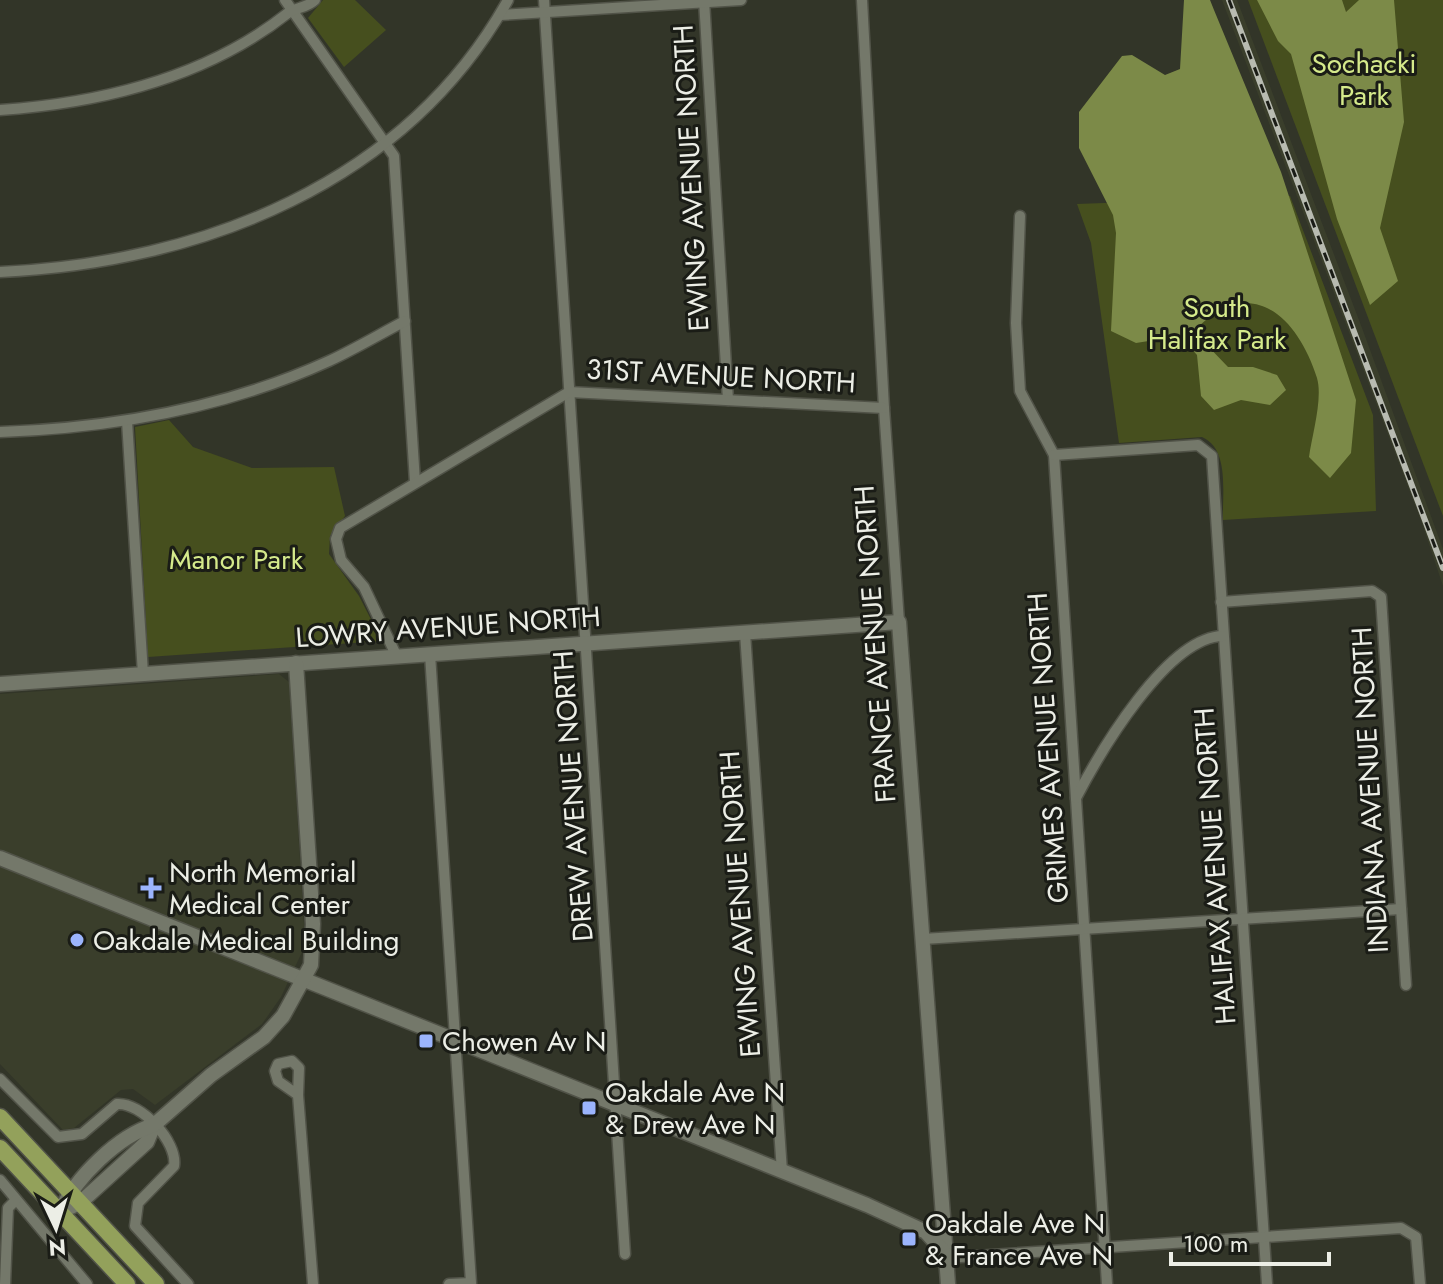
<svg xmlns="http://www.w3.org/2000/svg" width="1443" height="1284" font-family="Jost,sans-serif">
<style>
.built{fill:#3a3e2b}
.green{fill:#464f1e}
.water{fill:#7c8a48}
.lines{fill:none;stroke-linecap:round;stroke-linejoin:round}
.street-casing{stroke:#515348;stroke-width:13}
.secondary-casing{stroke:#515348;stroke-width:17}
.primary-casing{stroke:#515348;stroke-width:19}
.street{stroke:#74786a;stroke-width:10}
.secondary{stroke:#74786a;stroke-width:14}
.primary{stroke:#93a15b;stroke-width:16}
.rail-casing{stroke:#b8bbb1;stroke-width:6}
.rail{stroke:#1a1c16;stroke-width:3;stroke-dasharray:9;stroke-linecap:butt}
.poi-dot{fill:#9bb4fd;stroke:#1a1c16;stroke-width:3}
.labels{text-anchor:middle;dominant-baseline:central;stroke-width:6;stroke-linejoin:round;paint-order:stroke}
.park-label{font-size:28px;fill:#d5ea8b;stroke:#1a1c16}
.street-label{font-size:28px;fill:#eceee6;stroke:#1a1c16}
.poi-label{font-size:28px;fill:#eceee6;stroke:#1a1c16;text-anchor:start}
</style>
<rect width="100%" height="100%" fill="#323528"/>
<!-- built -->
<g class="built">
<path d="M1222,0H1237L1362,328L1443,549V586L1422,523Z"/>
<path d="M279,674L289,682L304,925L302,952L281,997L262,1024L155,1105L133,1089L121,1090L74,1128L63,1130L0,1064V694Z"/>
</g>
<!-- green -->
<g class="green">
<path d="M323,0H355L386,30L344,67L308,18Z"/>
<path d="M1248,0H1443V516Z"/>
<path d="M1290,196L1373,415L1376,511L1223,520C1222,494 1230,449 1202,437L1119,443L1091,243L1077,204Z"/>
<path d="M169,420L193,447L252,468L334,467L345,516L330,536L329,554L359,596L382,641L148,657L135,427Z"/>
</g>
<!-- water -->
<g class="water">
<path d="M1184,0H1210L1214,10L1281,172L1356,400L1351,453L1330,478L1309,457C1312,435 1323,399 1317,378C1298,318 1253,274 1198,327L1203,341L1228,367H1253L1277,375L1286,390L1270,405L1241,400L1214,410L1201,396L1197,355L1180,336L1136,343L1111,331L1116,233L1113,215L1079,148V112L1122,56L1132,55L1165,75L1180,69Z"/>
<path d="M1257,0H1342L1346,12L1359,0H1394L1404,122L1380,228L1398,281L1370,305L1337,219L1291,54L1278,41Z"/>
</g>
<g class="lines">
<defs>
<g id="street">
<path d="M285,0L394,156L415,482"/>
<path d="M544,0L625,1254"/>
<path d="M704,0L728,400"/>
<path d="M862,0L884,408L899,622"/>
<path d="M500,15L741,0"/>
<path d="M0,110C101,103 207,77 288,13C297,7 307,8 315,0"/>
<path d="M1020,216L1016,323L1020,391L1054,455L1107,1284"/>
<path d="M0,272C201,263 406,183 508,0"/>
<path d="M127,421L143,674"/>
<path d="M0,432C112,428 226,408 329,361C355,349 380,334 405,321"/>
<path d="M1054,455L1198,445L1212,456L1267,1284"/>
<path d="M1221,602L1372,591L1381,597L1406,985"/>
<path d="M745,633L782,1172"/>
<path d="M430,654L471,1283L449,1284"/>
<path d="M397,657L364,587L341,560L336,539L340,528L569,392L884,408"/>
<path d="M1076,798C1100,752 1167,637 1223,636"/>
<path d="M923,939L1401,909"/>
<path d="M0,1079L58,1137L82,1134L117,1104C141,1102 178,1142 174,1166L138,1203L135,1226L188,1284"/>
<path d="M298,1095L278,1081L275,1071L278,1064L292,1061L299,1068L298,1095L313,1284"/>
<path d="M0,1180L87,1284"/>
<path d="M945,1258L1401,1228L1416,1237L1420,1284"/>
<path d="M5,1284L8,1208L16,1200"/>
</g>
<g id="secondary">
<path d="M0,684L899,622L948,1284"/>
<path d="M0,858L867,1205L926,1232L944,1252"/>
<path d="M71,1207L81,1202L147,1142L154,1125"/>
<path d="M60,1212C76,1177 118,1136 154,1125L211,1075L264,1037L283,1016L311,965L313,924L296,663"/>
</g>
<g id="primary">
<path d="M0,1117L156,1284"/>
<path d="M0,1148L127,1284"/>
</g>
</defs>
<!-- street casing -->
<use href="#street" class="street-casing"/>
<!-- secondary casing -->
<use href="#secondary" class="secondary-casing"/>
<!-- primary casing -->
<use href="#primary" class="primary-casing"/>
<!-- street -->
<use href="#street" class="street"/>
<!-- secondary -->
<use href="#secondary" class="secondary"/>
<!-- primary -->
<use href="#primary" class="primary"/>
<defs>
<path id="rail" d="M1229,0L1443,568"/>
</defs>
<!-- rail casing -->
<use href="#rail" class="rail-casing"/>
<!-- rail -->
<use href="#rail" class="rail"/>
</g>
<!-- markers -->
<g class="poi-dot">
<path d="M147 876h8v8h8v8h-8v8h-8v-8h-8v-8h8z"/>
<circle cx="77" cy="940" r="8"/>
<rect x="418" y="1033" width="16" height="16" rx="4"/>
<rect x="581" y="1100" width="16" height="16" rx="4"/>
<rect x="901" y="1231" width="16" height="16" rx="4"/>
</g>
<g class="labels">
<!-- park labels -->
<g class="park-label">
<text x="1364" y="63">Sochacki<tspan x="1364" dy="32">Park</tspan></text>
<text x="1217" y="307">South<tspan x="1217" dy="32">Halifax Park</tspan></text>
<text x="236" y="559">Manor Park</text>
</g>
<!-- street labels -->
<g class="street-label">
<text transform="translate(691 178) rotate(-93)">EWING AVENUE NORTH</text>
<text transform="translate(721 376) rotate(3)">31ST AVENUE NORTH</text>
<text transform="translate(448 627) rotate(-4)">LOWRY AVENUE NORTH</text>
<text transform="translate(875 644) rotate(-94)">FRANCE AVENUE NORTH</text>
<text transform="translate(1048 748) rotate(-94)">GRIMES AVENUE NORTH</text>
<text transform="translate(1370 790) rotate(-93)">INDIANA AVENUE NORTH</text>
<text transform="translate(573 796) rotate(-94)">DREW AVENUE NORTH</text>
<text transform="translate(1215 866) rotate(-94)">HALIFAX AVENUE NORTH</text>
<text transform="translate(740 904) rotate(-94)">EWING AVENUE NORTH</text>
</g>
<!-- poi labels -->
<g class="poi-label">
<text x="169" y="872">North Memorial<tspan x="169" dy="32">Medical Center</tspan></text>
<text x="93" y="940">Oakdale Medical Building</text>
<text x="442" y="1041">Chowen Av N</text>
<text x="605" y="1092">Oakdale Ave N<tspan x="605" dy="32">&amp; Drew Ave N</tspan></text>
<text x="925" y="1223">Oakdale Ave N<tspan x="925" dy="32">&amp; France Ave N</tspan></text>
</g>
</g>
<!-- north arrow -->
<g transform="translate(56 1228) rotate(176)" stroke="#1a1c16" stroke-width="6" paint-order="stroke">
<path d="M0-6L14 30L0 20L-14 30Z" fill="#eceee6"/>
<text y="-12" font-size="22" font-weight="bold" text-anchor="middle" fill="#eceee6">N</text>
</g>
<!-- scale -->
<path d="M1171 1252v12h158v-12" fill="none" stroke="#eceee6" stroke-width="4"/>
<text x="1183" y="1252" font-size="24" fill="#eceee6" stroke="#1a1c16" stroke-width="6" paint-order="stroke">100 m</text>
</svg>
